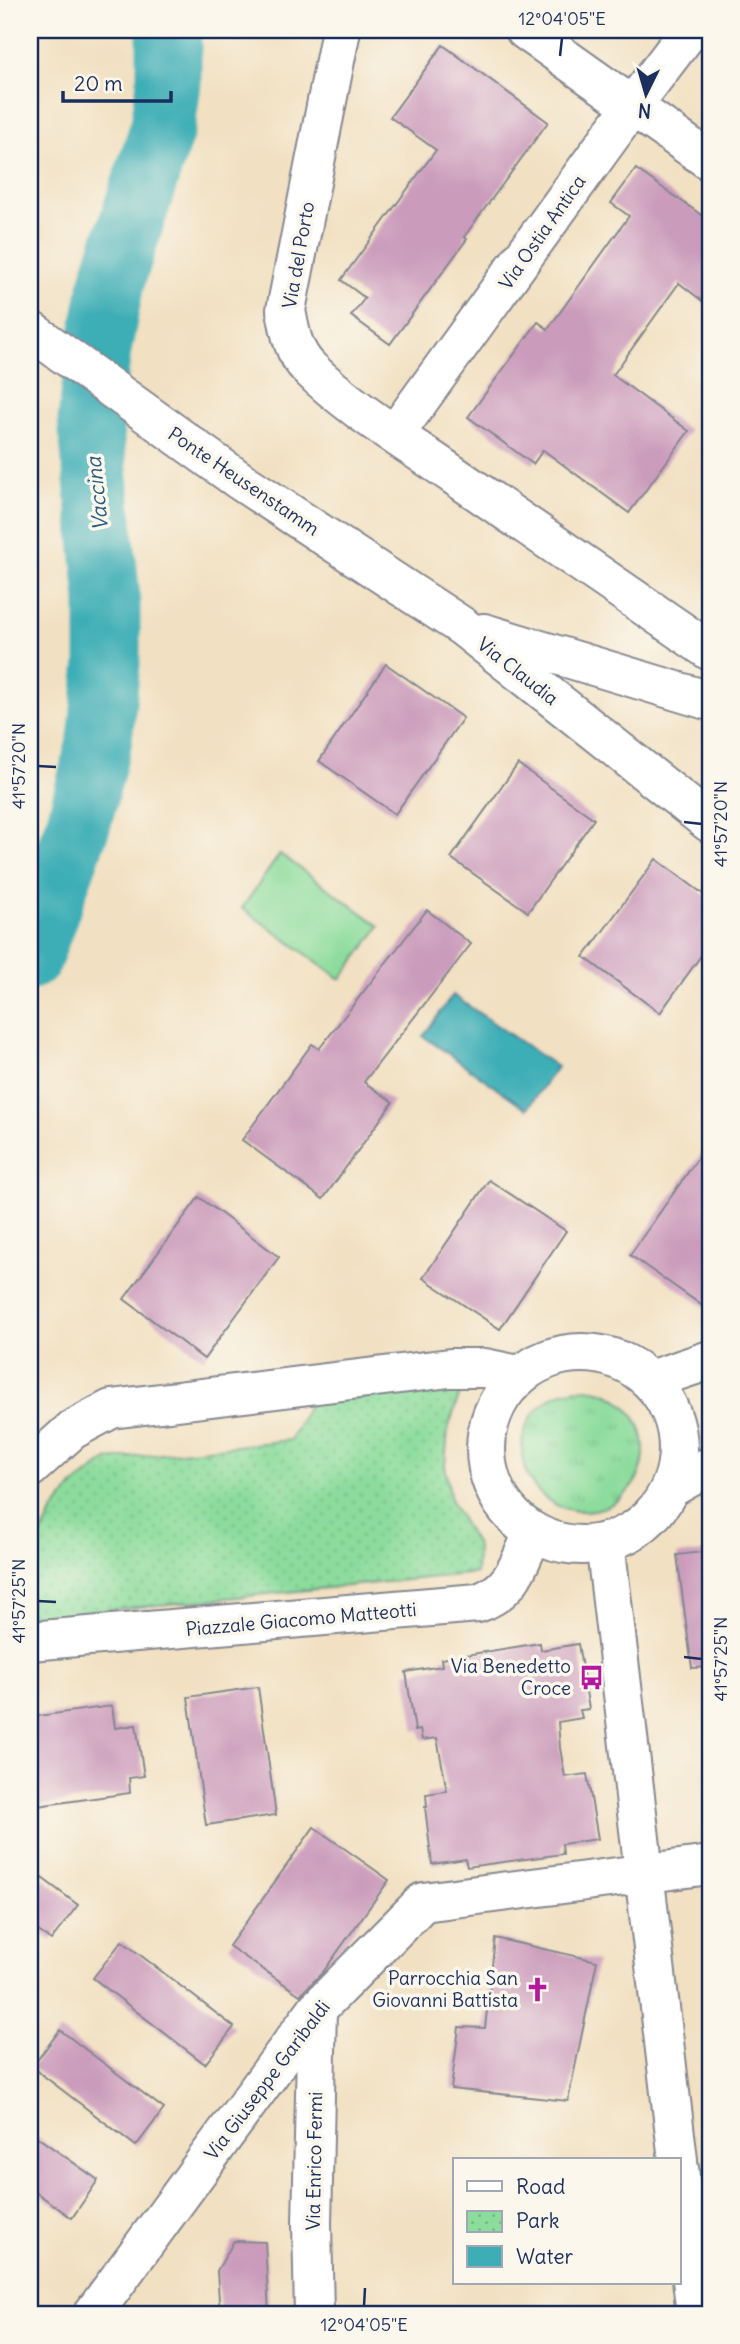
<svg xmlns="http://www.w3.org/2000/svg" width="740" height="2344" font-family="Delius,sans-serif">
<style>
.grass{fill:url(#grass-tufts);stroke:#54867d;stroke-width:2}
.park{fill:url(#park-dots);stroke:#54867d;stroke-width:2}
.pitch{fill:#8cdc9c;stroke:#54867d;stroke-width:2}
.water{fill:#3daeb6;stroke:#2c6e8a;stroke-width:2}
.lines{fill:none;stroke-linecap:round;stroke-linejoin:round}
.river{stroke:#3daeb6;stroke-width:65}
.building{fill:#cb9bbc}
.minor-casing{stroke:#868890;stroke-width:42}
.minor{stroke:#fff;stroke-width:38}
.ticks{fill:none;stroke:#1b2f5e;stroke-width:2.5}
.labels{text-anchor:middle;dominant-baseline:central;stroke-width:7;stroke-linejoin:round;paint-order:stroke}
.street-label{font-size:19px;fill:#1b2f5e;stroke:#fbf7ec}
.poi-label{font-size:19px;fill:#1b2f5e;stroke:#fbf7ec;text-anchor:end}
.water-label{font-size:21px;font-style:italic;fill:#275b7d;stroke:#fbf7ec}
.neatline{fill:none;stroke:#1b2f5e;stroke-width:2.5}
.ticks-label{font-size:18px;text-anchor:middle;fill:#1b2f5e}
</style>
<defs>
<pattern id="grass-tufts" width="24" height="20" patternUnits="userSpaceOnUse" patternTransform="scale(1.75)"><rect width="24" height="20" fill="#8cdc9c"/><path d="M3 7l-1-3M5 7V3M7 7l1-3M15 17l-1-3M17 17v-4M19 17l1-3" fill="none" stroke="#78bd89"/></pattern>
<pattern id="park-dots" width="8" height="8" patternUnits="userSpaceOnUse" patternTransform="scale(1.75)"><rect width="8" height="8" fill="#8cdc9c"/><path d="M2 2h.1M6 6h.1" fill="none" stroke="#78bd89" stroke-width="1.8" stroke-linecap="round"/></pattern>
</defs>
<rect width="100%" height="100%" fill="#fbf7ec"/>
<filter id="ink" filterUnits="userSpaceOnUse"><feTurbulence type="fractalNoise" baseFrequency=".0143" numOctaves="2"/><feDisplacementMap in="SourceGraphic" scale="14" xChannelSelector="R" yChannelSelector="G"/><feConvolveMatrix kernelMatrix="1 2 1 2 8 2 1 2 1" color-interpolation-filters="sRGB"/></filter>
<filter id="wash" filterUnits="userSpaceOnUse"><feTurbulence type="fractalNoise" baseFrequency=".00686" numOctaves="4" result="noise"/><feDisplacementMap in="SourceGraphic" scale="28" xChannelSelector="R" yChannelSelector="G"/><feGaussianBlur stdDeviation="1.57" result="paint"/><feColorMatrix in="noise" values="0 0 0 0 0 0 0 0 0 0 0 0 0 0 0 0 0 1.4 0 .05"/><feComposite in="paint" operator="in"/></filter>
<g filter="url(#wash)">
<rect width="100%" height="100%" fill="#f1e0c1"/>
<!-- grass -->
<circle class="grass" cx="583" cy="1450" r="61"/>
<!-- park -->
<path class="park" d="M462,1387L448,1429L445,1465L451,1501L477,1547L476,1573L30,1618V1557L53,1511L73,1486L107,1460L290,1440L310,1403Z"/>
<!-- pitch -->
<path class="pitch" d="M280,854L380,926L341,979L242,908Z"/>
<!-- water -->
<path class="water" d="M453,995L557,1067L527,1109L423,1036Z"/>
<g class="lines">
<!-- river -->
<path class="river" d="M30,957L79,822L100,739L108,663V599L90,420L99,350L112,282L163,126L169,83V30"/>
</g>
<g id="blocks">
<!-- building -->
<g class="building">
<path d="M443,45L548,122L464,237L467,239L390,344L351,316L365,298L341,280L436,150L390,117Z"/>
<path d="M636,169L710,221V307L679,283L613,375L689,431L629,513L543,450L533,464L468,417L538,322L548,329L629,216L611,203Z"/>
<path d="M386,664L463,718L395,814L319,761Z"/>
<path d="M518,764L594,819L528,912L451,858Z"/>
<path d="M656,859L710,899V943L660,1013L584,957Z"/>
<path d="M427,910L471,944L364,1082L393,1102L323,1199L242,1140L312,1044L319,1049Z"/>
<path d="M710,1141V1311L630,1255Z"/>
<path d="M489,1180L566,1231L500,1329L423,1278Z"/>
<path d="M199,1197L279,1257L204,1359L124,1299Z"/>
<path d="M710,1551V1667L692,1668L677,1555Z"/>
<path d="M540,1643L541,1650L578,1644L589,1709L580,1710L582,1718L558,1722L560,1748L565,1777L587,1774L598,1839L562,1844L563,1854L467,1867L465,1859L432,1864L425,1807H427L426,1794L447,1791L437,1738L422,1740L420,1730L415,1731L406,1672L442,1666L441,1659Z"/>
<path d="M258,1687L276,1815L206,1825L188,1697Z"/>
<path d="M112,1706L115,1728L136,1725L144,1776L129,1778L130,1793L30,1807V1717Z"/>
<path d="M314,1827L389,1880L323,1972L300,1995L229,1946Z"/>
<path d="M30,1869L78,1905L51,1940L30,1925Z"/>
<path d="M495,1938L597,1961L568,2101L451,2089L459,2027L485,2028Z"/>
<path d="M122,1941L234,2027L205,2064L93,1978Z"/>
<path d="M60,2030L164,2109L136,2146L32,2067Z"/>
<path d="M30,2132L98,2180L72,2218L30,2188Z"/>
<path d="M234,2241L265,2242L269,2314H220L217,2271Z"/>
</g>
</g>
</g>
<g filter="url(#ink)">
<use href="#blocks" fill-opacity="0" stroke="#868890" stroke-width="2"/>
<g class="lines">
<defs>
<g id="minor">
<path d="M341,30L286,310C290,332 293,352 309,368C349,408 408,443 455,476C540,534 625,592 710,651"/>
<path d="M525,30L710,161"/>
<path d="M30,330L239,480L463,627L710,823"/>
<path d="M395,434L633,105L690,30"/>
<path d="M484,633L710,701"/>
<circle cx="582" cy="1449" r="96"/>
<path d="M650,1380L710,1360"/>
<path d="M30,1468L72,1430L111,1409L450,1368H485L518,1375"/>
<path d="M671,1488L710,1466"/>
<path d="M605,1542L678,2160"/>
<path d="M30,1641L478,1603C514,1590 518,1565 533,1533"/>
<path d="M679,2168L696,2314"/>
<path d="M93,2314L317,2009L423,1902L710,1865"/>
<path d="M314,2314L312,2223L317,2009"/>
</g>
</defs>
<!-- minor casing -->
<use href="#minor" class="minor-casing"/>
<!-- minor -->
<use href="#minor" class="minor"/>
</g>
</g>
<!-- ticks -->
<path class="ticks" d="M560,56L562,38M38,766L56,767M684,822L702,824M38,1601L56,1602M684,1657L702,1659M364,2306L365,2288"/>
<!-- icons -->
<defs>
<symbol id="bus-bare" viewBox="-9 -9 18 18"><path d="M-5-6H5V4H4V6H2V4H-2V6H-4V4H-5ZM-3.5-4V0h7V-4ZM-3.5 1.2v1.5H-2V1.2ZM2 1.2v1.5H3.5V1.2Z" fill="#b5179e" stroke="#fbf7ec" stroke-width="2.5" paint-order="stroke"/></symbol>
<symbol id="church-bare" viewBox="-9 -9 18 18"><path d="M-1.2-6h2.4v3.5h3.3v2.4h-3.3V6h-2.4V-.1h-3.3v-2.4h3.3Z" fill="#b5179e" stroke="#fbf7ec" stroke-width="2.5" paint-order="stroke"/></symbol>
</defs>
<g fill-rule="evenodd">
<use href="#bus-bare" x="574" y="1660" width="35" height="35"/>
<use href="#church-bare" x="520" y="1972" width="35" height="35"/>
</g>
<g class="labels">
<!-- street labels -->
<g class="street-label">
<text transform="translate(542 232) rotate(-55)">Via Ostia Antica</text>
<text transform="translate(298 255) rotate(-80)">Via del Porto</text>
<text transform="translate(244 481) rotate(34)">Ponte Heusenstamm</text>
<text transform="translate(518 671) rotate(38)">Via Claudia</text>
<text transform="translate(301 1619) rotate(-5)">Piazzale Giacomo Matteotti</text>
<text transform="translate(267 2080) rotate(-53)">Via Giuseppe Garibaldi</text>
<text transform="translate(314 2161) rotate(-89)">Via Enrico Fermi</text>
</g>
<!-- poi labels -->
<g class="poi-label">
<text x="571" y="1666">Via Benedetto<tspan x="571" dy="22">Croce</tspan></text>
<text x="518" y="1978">Parrocchia San<tspan x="518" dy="22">Giovanni Battista</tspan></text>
</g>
<!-- water labels -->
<g class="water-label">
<text transform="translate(97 494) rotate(-96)">Vaccina</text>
</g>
</g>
<!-- margin -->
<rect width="740" height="2344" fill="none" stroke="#fbf7ec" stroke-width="77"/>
<!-- legend -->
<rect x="453" y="2158" width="228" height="126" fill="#fbf7ec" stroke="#a1a7b3" stroke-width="2"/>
<rect x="467" y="2181" width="35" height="10" fill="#ffffff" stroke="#a1a7b3" stroke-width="2"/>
<text x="516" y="2194" font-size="21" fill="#1b2f5e">Road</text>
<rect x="467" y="2211" width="35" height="21" fill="url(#park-dots)" stroke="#a1a7b3" stroke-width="2"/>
<text x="516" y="2228" font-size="21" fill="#1b2f5e">Park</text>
<rect x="467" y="2246" width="35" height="21" fill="#3daeb6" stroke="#a1a7b3" stroke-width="2"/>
<text x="516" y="2264" font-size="21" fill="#1b2f5e">Water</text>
<!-- north arrow -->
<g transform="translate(646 94) rotate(185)" stroke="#fbf7ec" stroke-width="5" paint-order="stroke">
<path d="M0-5L12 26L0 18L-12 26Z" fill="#1b2f5e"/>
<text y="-10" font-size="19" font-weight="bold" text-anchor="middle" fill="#1b2f5e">N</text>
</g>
<!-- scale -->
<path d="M63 91v10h108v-10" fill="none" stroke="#1b2f5e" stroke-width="3.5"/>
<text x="74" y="91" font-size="21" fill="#1b2f5e" stroke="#fbf7ec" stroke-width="5" paint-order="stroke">20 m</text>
<rect x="38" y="38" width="664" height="2268" class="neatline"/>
<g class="ticks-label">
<text x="562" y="25">12°04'05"E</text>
<text transform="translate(19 766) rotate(-90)" y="6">41°57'20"N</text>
<text transform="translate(721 824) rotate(-90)" y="6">41°57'20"N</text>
<text transform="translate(19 1601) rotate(-90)" y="6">41°57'25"N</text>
<text transform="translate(721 1659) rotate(-90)" y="6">41°57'25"N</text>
<text x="364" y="2331">12°04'05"E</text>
</g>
</svg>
